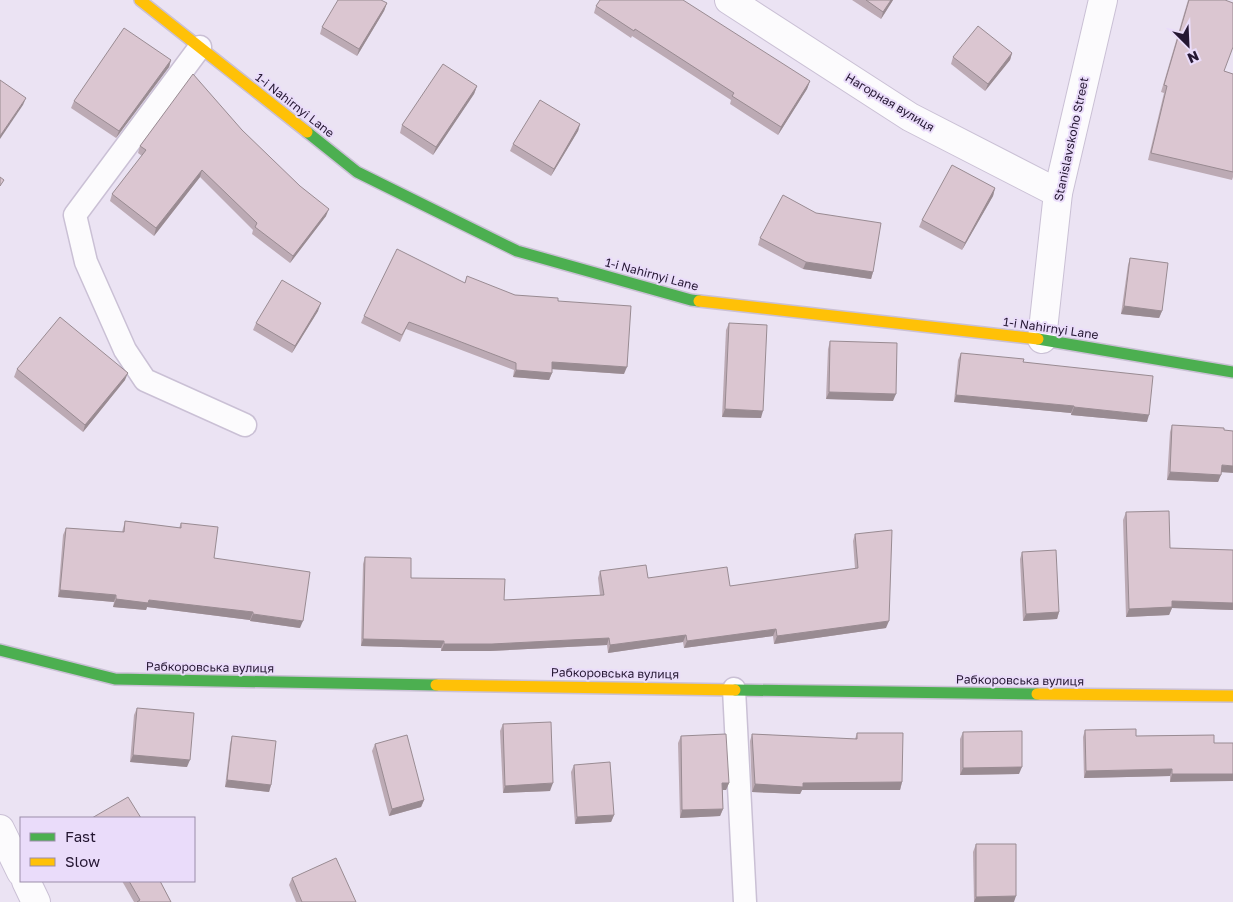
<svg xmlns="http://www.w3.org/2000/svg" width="1233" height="902" font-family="'Golos Text',sans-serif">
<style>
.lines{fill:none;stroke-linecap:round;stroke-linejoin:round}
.lane-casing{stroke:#cac0d5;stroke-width:25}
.street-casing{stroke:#cac0d5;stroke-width:30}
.fast-casing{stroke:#cac0d5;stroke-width:14}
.slow-casing{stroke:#cac0d5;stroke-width:14}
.lane{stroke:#fcfbfd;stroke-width:22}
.street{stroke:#fcfbfd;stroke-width:28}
.fast{stroke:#4caf50;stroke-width:11}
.slow{stroke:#ffc107;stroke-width:11}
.wall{fill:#bcaab4}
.shaded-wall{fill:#998b92}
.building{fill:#dbc6d1;stroke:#998b92}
.labels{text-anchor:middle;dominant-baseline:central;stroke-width:4;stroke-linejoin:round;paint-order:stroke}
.street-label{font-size:12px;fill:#251733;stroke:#eadcfa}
</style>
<rect width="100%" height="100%" fill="#ebe3f3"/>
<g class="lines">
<defs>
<g id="lane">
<path d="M200,47L75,215L86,262L125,350L145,380L245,425"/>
<path d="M734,689L745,902"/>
</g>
<g id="street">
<path d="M729,0L910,117L1058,193"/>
<path d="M1042,339L1058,193L1103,0"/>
<path d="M0,829L21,872"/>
<path d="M26,881L36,902"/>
</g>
<g id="fast">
<path d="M307,132L357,172L517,251L691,300L699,301"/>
<path d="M1038,339L1233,372"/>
<path d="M0,650L115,679L436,685"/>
<path d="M735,690L1037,694"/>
</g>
<g id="slow">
<path d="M140,0L307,132"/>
<path d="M699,301L1038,339"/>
<path d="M436,685L735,690"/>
<path d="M1037,694L1233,696"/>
</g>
</defs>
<!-- lane casing -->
<use href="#lane" class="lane-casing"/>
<!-- street casing -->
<use href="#street" class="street-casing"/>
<!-- fast casing -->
<use href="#fast" class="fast-casing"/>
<!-- slow casing -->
<use href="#slow" class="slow-casing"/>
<!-- lane -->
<use href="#lane" class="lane"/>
<!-- street -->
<use href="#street" class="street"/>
<!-- fast -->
<use href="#fast" class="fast"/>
<!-- slow -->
<use href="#slow" class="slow"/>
</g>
<!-- wall -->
<g class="wall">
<path d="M852,0H893L881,19Z"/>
<path d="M1188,0H1225L1224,71L1233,74V177L1232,180L1148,160L1164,93L1161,92Z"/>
<path d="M387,3L384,11L357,56L320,34L322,27Z"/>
<path d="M596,6L810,81L807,89L778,135L730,104L731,100L632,36L631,38L594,13Z"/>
<path d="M1012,53L1010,60L985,91L951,64L953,57Z"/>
<path d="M171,60L169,67L116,138L71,108L74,101Z"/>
<path d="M477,86L474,94L433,155L400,133L402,125Z"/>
<path d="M580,124L578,131L551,176L510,151L513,144Z"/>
<path d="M242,130L326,216L290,263L252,234L253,230L200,177L154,236L110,201L112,194L142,156L138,153L140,146Z"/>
<path d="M995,188L993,196L962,250L919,227L922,220Z"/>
<path d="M760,238L873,272L871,279L803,269L758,245Z"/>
<path d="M1130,258L1162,311L1159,318L1121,314L1128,265Z"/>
<path d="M465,283L515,295L558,301L624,374L552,369V373L549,380L513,377L514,370L406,329L400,342L361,323L364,316Z"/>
<path d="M318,311L292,353L253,330L256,323Z"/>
<path d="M729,323L761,418L722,417L726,330Z"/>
<path d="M830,341L893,401L826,399L828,349Z"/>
<path d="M961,353L1147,422L1071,415V413L954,402L958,360Z"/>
<path d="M17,369L125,380L83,432L14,377Z"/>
<path d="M1172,425L1224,430L1221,472L1218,482L1167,480L1170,432Z"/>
<path d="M1126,512L1170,548L1233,550V610L1172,608L1169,615L1126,617L1123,520Z"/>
<path d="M125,521L179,528L181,523L214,558L300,628L250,621V620L147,607L146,610L113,607L114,602L58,597L63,535L66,528L122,532Z"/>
<path d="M855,534L886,628L774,644L773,636L684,648L683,642L608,653L607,645L490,651H441V648L361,646L363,564L365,557L411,578L504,600L600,595L598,578L600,571L648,578L730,586L855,569L853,541Z"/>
<path d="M1022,552L1059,612L1057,619L1023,621L1020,559Z"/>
<path d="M137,708L187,767L130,762L134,715Z"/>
<path d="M503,724L550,791L503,793L500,731Z"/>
<path d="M1085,730L1136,736L1214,735L1170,782V776L1084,778L1083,737Z"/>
<path d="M963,732L1019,774L960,775V739Z"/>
<path d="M857,733L902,782L900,790H802L800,794L752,792L750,741L752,734L855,739Z"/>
<path d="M232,736L271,785L269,792L225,787L230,744Z"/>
<path d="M681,736L729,783L726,790H723V809L720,816L680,818L678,743Z"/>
<path d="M375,744L424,800L421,807L389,816L372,751Z"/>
<path d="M574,765L614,815L611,822L575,824L571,772Z"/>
<path d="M976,844L1014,902H974L973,852Z"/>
<path d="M292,878L356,902H296L289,885Z"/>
<path d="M122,881H160L171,902H134Z"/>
</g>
<!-- shaded-wall -->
<g class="shaded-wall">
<path d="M891,0H893L881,19L883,12Z"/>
<path d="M387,3L384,11L357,56L359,49Z"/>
<path d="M1012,53L1010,60L985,91L988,84Z"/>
<path d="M171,60L169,67L116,138L119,131Z"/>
<path d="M810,81L807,89L778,135L781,127Z"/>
<path d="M477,86L474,94L433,155L436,147Z"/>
<path d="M26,98L23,105L0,139V136Z"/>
<path d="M580,124L578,131L551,176L554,169Z"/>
<path d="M202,170L200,177L154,236L156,228Z"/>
<path d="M995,188L993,196L962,250L965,243Z"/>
<path d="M329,209L326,216L290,263L293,256Z"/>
<path d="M806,262L873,272L871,279L803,269Z"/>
<path d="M321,303L318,311L292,353L295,346Z"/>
<path d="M1124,306L1162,311L1159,318L1121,314Z"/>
<path d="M552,362L627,367L624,374L550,369Z"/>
<path d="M516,370L552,373L549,380L513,377Z"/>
<path d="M128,373L125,380L83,432L85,425Z"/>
<path d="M829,392L896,394L893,401L826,399Z"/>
<path d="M956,395L1074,406L1071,413L954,402Z"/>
<path d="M1074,407L1149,415L1147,422L1071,415Z"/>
<path d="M725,409L763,411L761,418L722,417Z"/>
<path d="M1222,465L1233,466V473L1219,472Z"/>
<path d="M1170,472L1221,475L1218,482L1167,480Z"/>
<path d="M60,590L116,595L114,602L58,597Z"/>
<path d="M116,599L149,600L253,612L250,620L147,607L146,610L113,607Z"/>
<path d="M1172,601L1233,603V610L1172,608L1169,615L1126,617L1129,609Z"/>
<path d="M1059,612L1057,619L1023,621L1026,614Z"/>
<path d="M253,614L303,621L300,628L250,621Z"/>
<path d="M889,621L886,628L774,644L777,636Z"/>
<path d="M776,629L773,636L684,648L687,641Z"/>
<path d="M686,635L683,642L608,653L610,645Z"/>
<path d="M609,638L607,645L490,651H441L444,644Z"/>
<path d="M363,639L444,641L441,648L361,646Z"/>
<path d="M133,755L190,760L187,767L130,762Z"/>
<path d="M1022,767L1019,774L960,775L963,768Z"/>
<path d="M1172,769L1170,776L1084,778L1086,771Z"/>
<path d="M1172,774H1233V781L1170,782Z"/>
<path d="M227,780L271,785L269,792L225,787Z"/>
<path d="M902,782L900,790H802L800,794L752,792L755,784L803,783Z"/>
<path d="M553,783L550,791L503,793L505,786Z"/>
<path d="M722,783H729L726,790H720Z"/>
<path d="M424,800L421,807L389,816L392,809Z"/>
<path d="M723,809L720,816L680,818L682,810Z"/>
<path d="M614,815L611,822L575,824L577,817Z"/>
<path d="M1016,896L1014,902H974L976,897Z"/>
</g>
<!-- building -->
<g class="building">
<path d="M338,0H381L387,3L359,49L322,27Z"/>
<path d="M600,0H683L810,81L781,127L732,96L734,93L635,29L634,31L596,6Z"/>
<path d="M866,0H891L883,12Z"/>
<path d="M1189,0H1225L1233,3V47L1224,71L1233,74V172L1151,153L1167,86L1164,85Z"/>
<path d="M978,26L1012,53L988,84L953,57Z"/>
<path d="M124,28L171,60L119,131L74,101Z"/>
<path d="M443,64L477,86L436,147L402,125Z"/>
<path d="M193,74L242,130L300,186L329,209L293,256L255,227L257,223L202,170L156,228L112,194L146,150L140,146Z"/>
<path d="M0,80L26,98L0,136Z"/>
<path d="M540,100L580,124L554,169L513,144Z"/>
<path d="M952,165L995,188L965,243L922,220Z"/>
<path d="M0,177L4,180L0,186Z"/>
<path d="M783,195L816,213L881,223L873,272L806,262L760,238Z"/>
<path d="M397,249L465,283L467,276L515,295L558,298V301L631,306L627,367L552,362V373L516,370V363L409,322L402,335L364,316Z"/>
<path d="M1130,258L1168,263L1162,311L1124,306Z"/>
<path d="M282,280L321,303L295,346L256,323Z"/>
<path d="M60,317L128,373L85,425L17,369Z"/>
<path d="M729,323L767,325L763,411L725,409Z"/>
<path d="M830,341L897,343L896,394L829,392Z"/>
<path d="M961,353L1024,359L1023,362L1153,376L1149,415L1074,407V406L956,395Z"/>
<path d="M1172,425L1224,428V430L1233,431V466L1222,465L1221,475L1170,472Z"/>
<path d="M1169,511L1170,548L1233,550V603L1172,601V607L1129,609L1126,512Z"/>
<path d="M125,521L181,528V523L218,527L214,558L310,572L303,621L253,614V612L149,600L148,603L116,599V595L60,590L66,528L124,532Z"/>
<path d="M892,530L889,621L777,636L776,629L687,641L686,635L610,645L609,638L492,644H444V641L363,639L365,557L411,558V578L505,579L504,600L604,595L600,571L646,565L648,578L727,567L730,586L858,568L855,534Z"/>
<path d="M1056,550L1059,612L1026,614L1022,552Z"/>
<path d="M137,708L194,713L190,760L133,755Z"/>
<path d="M551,722L553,783L505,786L503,724Z"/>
<path d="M1136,729V736L1214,735V743H1233V774H1172V769L1086,771L1085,730Z"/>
<path d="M1022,731V767L963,768V732Z"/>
<path d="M857,733H903L902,782L803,783V787L755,784L752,734L857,739Z"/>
<path d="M726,734L729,783H722L723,809L682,810L681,736Z"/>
<path d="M407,735L424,800L392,809L375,744Z"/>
<path d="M232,736L276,741L271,785L227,780Z"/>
<path d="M610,762L614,815L577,817L574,765Z"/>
<path d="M128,797L141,818H92Z"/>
<path d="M976,844H1016V896L976,897Z"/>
<path d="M336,858L356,902H302L292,878Z"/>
<path d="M129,881H160L171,902H137L140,900Z"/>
</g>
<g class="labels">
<!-- street labels -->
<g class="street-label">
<text transform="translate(890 102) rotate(31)">Нагорная вулиця</text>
<text transform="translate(295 105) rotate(38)">1-i Nahirnyi Lane</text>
<text transform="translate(1071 139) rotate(-78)">Stanislavskoho Street</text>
<text transform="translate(652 274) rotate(15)">1-i Nahirnyi Lane</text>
<text transform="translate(1051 328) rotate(8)">1-i Nahirnyi Lane</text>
<text transform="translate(210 667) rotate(1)">Рабкоровська вулиця</text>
<text transform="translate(615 673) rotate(1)">Рабкоровська вулиця</text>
<text transform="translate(1020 680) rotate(1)">Рабкоровська вулиця</text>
</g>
</g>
<!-- legend -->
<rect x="20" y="817" width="175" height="65" fill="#eadcfa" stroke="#9b8daa"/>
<rect x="30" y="833" width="25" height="8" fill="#4caf50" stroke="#9b8daa"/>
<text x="65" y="842" font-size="15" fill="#251733">Fast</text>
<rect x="30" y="858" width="25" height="8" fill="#ffc107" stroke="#9b8daa"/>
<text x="65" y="867" font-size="15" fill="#251733">Slow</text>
<!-- north arrow -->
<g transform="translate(1188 45) rotate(156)" stroke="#eadcfa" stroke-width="4" paint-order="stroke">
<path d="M0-4L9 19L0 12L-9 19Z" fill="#251733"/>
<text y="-8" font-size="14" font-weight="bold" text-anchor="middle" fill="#251733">N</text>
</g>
</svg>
